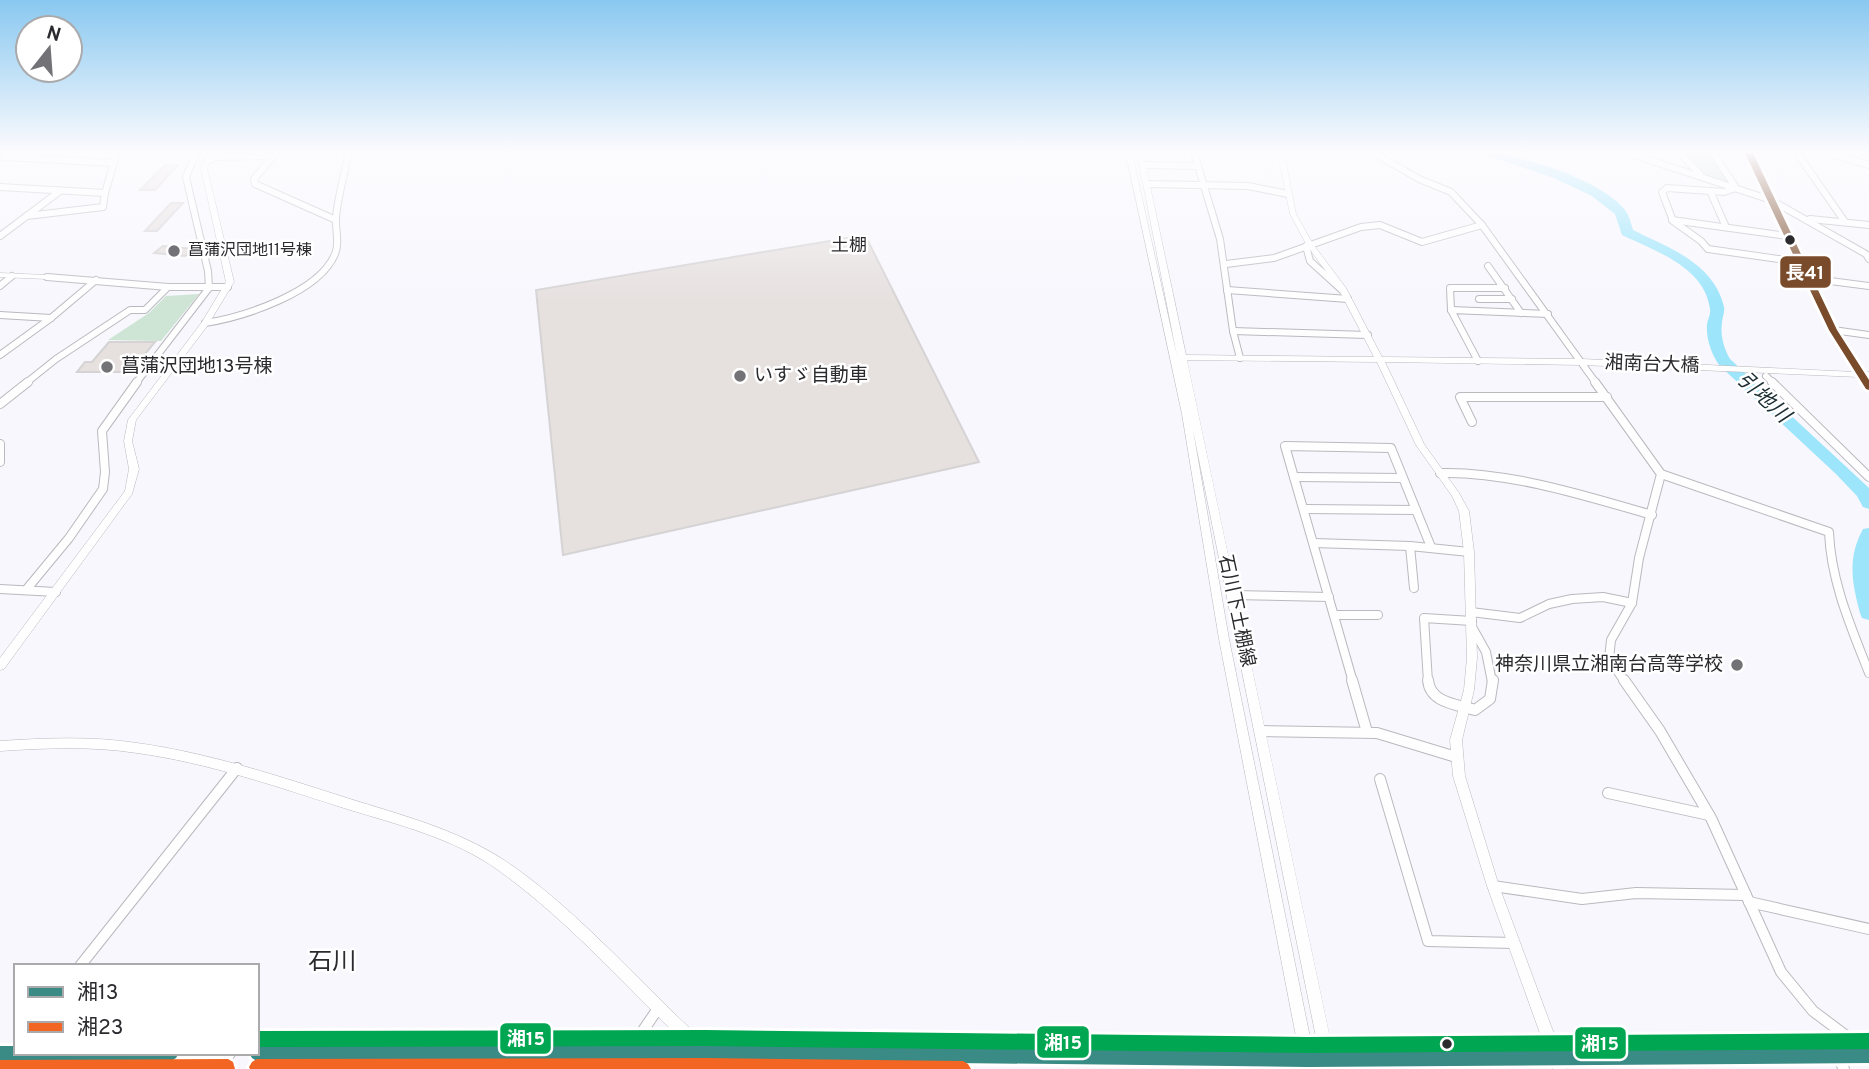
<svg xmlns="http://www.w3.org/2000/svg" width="1869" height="1069" font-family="Overpass,'Noto Sans JP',sans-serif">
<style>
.green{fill:#cee4d4}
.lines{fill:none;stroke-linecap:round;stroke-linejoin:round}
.river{fill:#9ce5fb;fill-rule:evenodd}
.building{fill:#e6e0df;stroke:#d5d3d4;stroke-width:2}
.minor-far2-casing{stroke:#bab9be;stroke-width:8}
.minor-far1-casing{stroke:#bab9be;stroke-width:10}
.minor-casing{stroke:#bab9be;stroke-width:12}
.tertiary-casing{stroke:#bab9be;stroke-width:1}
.secondary-casing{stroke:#bab9be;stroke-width:2}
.minor-far2{stroke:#fefeff;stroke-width:6}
.minor-far1{stroke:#fefeff;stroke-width:8}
.minor{stroke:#fefeff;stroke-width:10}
.tertiary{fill:#fefeff;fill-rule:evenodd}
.secondary{fill:#fefeff;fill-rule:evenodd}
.bus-1-casing{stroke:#fff;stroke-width:6}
.bus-2-casing{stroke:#fff;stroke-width:6}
.bus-3-casing{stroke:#fff;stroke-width:6}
.bus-4-casing{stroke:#fff;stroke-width:6}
.bus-1{fill:#3a8a85;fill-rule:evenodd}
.bus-2{fill:#f26522;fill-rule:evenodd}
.bus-3{fill:#00a651;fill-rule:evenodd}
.bus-4{fill:#7a4b2a;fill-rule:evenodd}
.bus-dot{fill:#2b2b2f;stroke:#fff;stroke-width:2.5}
.poi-dot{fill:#737277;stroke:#fff;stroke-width:2.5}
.labels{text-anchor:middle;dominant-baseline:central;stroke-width:5;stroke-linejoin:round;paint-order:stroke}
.far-poi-label{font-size:16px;fill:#2b2b2f;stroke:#fff;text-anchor:start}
.far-neighbourhood-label{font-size:18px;fill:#2b2b2f;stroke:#fff}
.street-label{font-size:19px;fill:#2b2b2f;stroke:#fff}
.poi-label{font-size:19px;fill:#2b2b2f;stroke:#fff;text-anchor:start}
.water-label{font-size:21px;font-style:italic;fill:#1a2d33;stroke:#fff}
.near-neighbourhood-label{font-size:24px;fill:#2b2b2f;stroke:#fff}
.line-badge{stroke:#fff;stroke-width:2.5}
.badge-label{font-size:19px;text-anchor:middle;font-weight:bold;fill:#fff}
</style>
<rect width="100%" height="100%" fill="#f8f7fd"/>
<!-- green -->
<g class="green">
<path d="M1681,153H1708L1730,184L1702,175Z"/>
<path d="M199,294L161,341L108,340L149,313L166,296Z"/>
</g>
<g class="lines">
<!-- river -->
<g class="river">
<path d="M1480,153C1517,152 1602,180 1625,210C1629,215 1631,223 1633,230C1669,248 1714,263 1724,307C1725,313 1722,317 1722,323C1720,335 1724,349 1730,359L1869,488V509L1863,507L1857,496L1836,474L1719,365C1711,353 1706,339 1707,324C1708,319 1711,314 1710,309C1705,267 1655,251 1622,235L1615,214L1592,196L1554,178Z"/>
<path d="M1869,528V620L1862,618L1860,613C1852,583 1847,558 1863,529Z"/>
</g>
</g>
<!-- building -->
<g class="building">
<path d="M165,165H178L155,190H140Z"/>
<path d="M171,203H183L157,231H145Z"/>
<path d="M865,235L979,462L563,555L536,290Z"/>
<path d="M163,246L194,249L185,256L154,253Z"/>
<path d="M109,342H155L130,372H77L85,362H92Z"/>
</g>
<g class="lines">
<defs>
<g id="minor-far2">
<path d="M276,153L254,179L255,184L336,220"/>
<path d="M1194,153L1220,239L1233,331L1240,358"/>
<path d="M1374,153L1419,179L1451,192L1482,225L1596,383"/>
<path d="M1628,153L1771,200L1866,254L1869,259"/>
<path d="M1679,153L1700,174"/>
<path d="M1713,153L1736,188L1724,192L1667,188L1662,192L1673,221L1701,241L1708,249L1800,262"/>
<path d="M1797,153L1845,222"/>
<path d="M1828,153L1869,165"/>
<path d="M5,157L114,163"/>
<path d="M207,161L216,157L273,156"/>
<path d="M1143,165L1198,166"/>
<path d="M1147,184L1248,186L1288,194"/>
<path d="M0,187L105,193L115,159L113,153"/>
<path d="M1710,191L1726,227"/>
<path d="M27,216L103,207L105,193"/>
<path d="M1810,219L1869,225"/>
<path d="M1672,220L1787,236"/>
<path d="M0,236L60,191"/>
<path d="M1306,246L1310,261L1343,291"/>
<path d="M1226,264L1274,258L1361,227L1380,225L1422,242L1482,225"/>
<path d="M1488,266L1521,313"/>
<path d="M47,277L168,287H228"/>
<path d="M1807,278L1869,286"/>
<path d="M0,286L12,276"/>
<path d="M1227,290L1348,299"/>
<path d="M1479,299H1512"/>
<path d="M1451,310L1450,288H1505"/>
<path d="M0,315L51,318"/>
<path d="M205,323C243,317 319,293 335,254C340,243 335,229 336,217C338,195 345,174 348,153"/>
<path d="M1833,330L1869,335"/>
<path d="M1233,331L1368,335"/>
<path d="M0,355L51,318L96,280"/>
<path d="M1478,361L1451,310L1548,314"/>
<path d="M1766,376L1773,383"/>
<path d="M26,383L56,359L130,310H145L168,287"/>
<path d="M136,383L209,288L208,271L186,177L196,153"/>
</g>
<g id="minor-far1">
<path d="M1595,382L1661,474L1639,558L1632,603L1611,640L1609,659L1625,682"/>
<path d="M1772,382L1869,477"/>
<path d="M0,404L28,382"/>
<path d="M1472,422L1460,397H1607"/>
<path d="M0,444V462"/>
<path d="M1440,473C1507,471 1587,496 1652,515"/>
<path d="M1661,474L1829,532C1831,582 1851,627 1869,673"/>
<path d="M1294,477L1403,478"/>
<path d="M1304,509L1416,510"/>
<path d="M1314,543L1410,546"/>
<path d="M1414,588L1410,546L1469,552"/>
<path d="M0,589L56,592"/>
<path d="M26,590L69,538L103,489L105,472L102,431L137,382"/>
<path d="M1232,595L1329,597"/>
<path d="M1471,612L1520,618L1549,604L1572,599L1603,597L1632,603"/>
<path d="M1334,615H1378"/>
<path d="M1472,627L1486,652L1492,682"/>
<path d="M1353,682L1285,446L1391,448L1431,547"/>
<path d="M1428,682L1424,618L1472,621"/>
</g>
<g id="minor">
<path d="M1352,680L1367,732"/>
<path d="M1428,680C1430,703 1456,704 1475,710L1490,699L1493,680"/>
<path d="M1624,680L1660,731L1711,818L1781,972L1813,1011L1869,1053"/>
<path d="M1260,731L1377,733L1456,757"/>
<path d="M1380,779L1428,941L1514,943"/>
<path d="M1608,793L1709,815"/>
<path d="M1493,886L1582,899L1636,893L1746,895"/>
<path d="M1749,902L1869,929"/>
<path d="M80,966L237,768"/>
<path d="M629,1051L657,1010"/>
<path d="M1837,1056L1844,1069"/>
<path d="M374,1069L375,1052"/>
</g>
<g id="tertiary">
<path d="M209,153H215L207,168L234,282L208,325L136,420L132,441L139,469L132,494L4,669L0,670V658L125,491L129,469L124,441L128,420L202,322L226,282L201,168Z"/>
<path d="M1126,153H1132L1177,356L1137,153H1143L1186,355L1374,357L1338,288L1306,244L1290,214L1278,153H1284L1296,214L1313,244L1346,288L1382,357L1582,359L1855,372L1829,330L1746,153H1752L1837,330L1864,372H1869V378H1867L1869,380V390L1866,389L1859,377L1582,365L1385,362L1424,444L1459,493L1469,511L1474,552L1477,658L1474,690L1462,740L1465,776L1499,886L1560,1050L1869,1048V1062L1565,1064L1567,1069H1553L1551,1064L1336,1066L1337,1069H1323L1322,1066H1315L1316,1069H1302L1301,1066L705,1059L700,1057C633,995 573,924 498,870C453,838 399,825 347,809C278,787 209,763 137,753C92,746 46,748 0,751V741C46,738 92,736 137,743C209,753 278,776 347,798C401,815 456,829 504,860C580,911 640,984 708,1045L1299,1052L1219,639L1182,414ZM1187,360L1377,362L1416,445L1452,496L1459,511L1464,552L1467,658L1464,690L1450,740L1453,776L1487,886L1546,1050L1333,1052ZM1193,430L1319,1052H1313L1229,639Z"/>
<path d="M0,273L47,275L51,277L47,279L0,277Z"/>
<path d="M113,1053H127L120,1069H106Z"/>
</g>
<g id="secondary">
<path d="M705,1044C715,1048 727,1059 731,1069H712L702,1060L257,1061L252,1058L249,1053H257V1045Z"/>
<path d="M0,1046H16V1053H236L233,1058L228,1061L0,1062Z"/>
</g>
</defs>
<!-- minor-far2 casing -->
<use href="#minor-far2" class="minor-far2-casing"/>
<!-- minor-far1 casing -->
<use href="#minor-far1" class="minor-far1-casing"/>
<!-- minor casing -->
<use href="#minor" class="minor-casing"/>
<!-- tertiary casing -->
<use href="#tertiary" class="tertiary-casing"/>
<!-- secondary casing -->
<use href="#secondary" class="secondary-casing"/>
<!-- minor-far2 -->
<use href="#minor-far2" class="minor-far2"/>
<!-- minor-far1 -->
<use href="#minor-far1" class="minor-far1"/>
<!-- minor -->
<use href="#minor" class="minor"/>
<!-- tertiary -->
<use href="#tertiary" class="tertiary"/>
<!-- secondary -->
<use href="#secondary" class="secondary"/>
<defs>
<g id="bus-1">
<path d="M705,1044L1307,1051L1869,1047V1063L1307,1067L705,1060L257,1061L252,1058L249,1053H257V1045Z"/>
<path d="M0,1046H16V1053H179L176,1058L171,1061L0,1062Z"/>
</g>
<g id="bus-2">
<path d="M705,1058L963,1061L968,1064L971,1069H250L249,1067L252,1062L257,1059Z"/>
<path d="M228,1059L233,1062L235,1069H0V1060Z"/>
</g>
<path id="bus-3" d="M705,1030L1307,1037L1869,1033V1049L1307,1053L705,1046L257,1047V1031Z"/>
<path id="bus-4" d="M1745,153H1753L1837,330L1869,380V390L1866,389L1829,330Z"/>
</defs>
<!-- bus-1 casing -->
<use href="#bus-1" class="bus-1-casing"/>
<!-- bus-2 casing -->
<use href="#bus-2" class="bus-2-casing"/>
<!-- bus-3 casing -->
<use href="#bus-3" class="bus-3-casing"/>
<!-- bus-4 casing -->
<use href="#bus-4" class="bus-4-casing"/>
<!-- bus-1 -->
<use href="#bus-1" class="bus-1"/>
<!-- bus-2 -->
<use href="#bus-2" class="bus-2"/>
<!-- bus-3 -->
<use href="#bus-3" class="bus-3"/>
<!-- bus-4 -->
<use href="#bus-4" class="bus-4"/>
</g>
<!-- sky -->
<linearGradient id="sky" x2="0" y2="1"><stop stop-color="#89c8f0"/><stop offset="0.5" stop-color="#fcfbfe"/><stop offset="1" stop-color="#fcfbfe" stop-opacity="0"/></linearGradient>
<rect width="1869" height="303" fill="url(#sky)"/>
<!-- markers -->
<g class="bus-dot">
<circle cx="1790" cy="240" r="6"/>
<circle cx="1447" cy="1044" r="6"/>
</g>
<g class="poi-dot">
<circle cx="174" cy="251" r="7"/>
<circle cx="107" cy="367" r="7"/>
<circle cx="740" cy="376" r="7"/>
<circle cx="1737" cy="665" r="7"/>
</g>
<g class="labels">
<!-- far-poi labels -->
<g class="far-poi-label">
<text x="188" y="251">菖蒲沢団地11号棟</text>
</g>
<!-- far-neighbourhood labels -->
<g class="far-neighbourhood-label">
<text x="849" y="246">土棚</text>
</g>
<!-- street labels -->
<g class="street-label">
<text transform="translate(1652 365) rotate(2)">湘南台大橋</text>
<text transform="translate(1236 611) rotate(78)">石川下土棚線</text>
</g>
<!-- poi labels -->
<g class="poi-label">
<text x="121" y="367">菖蒲沢団地13号棟</text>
<text x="754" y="376">いすゞ自動車</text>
<text x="1723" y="665" text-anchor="end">神奈川県立湘南台高等学校</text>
</g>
<!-- water labels -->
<g class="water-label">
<text transform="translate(1763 398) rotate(43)">引地川</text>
</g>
<!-- near-neighbourhood labels -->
<g class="near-neighbourhood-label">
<text x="332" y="963">石川</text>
</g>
</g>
<g class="line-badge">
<rect x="1779" y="255" width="53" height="34" rx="7" fill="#7a4b2a"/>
<rect x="499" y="1022" width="53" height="33" rx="7" fill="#00a651"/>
<rect x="1036" y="1025" width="54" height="34" rx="7" fill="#00a651"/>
<rect x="1574" y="1026" width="53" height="34" rx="7" fill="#00a651"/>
</g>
<g class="badge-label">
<text x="1805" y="279">長41</text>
<text x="526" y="1045">湘15</text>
<text x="1063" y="1049">湘15</text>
<text x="1600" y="1050">湘15</text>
</g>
<!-- legend -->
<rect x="14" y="964" width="245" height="91" fill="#ffffff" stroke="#aaaaac" stroke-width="2"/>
<rect x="28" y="987" width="35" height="10" fill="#3a8a85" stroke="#aaaaac" stroke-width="2"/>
<text x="77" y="999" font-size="21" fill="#2b2b2f">湘13</text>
<rect x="28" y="1022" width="35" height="10" fill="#f26522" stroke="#aaaaac" stroke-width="2"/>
<text x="77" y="1034" font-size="21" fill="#2b2b2f">湘23</text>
<!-- north arrow -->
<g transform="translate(49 49) rotate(17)"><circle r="33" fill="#ffffff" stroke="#aaaaac" stroke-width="2"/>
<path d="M0-5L12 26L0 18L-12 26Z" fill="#737277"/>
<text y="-10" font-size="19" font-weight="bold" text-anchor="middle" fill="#2b2b2f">N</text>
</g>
</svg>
